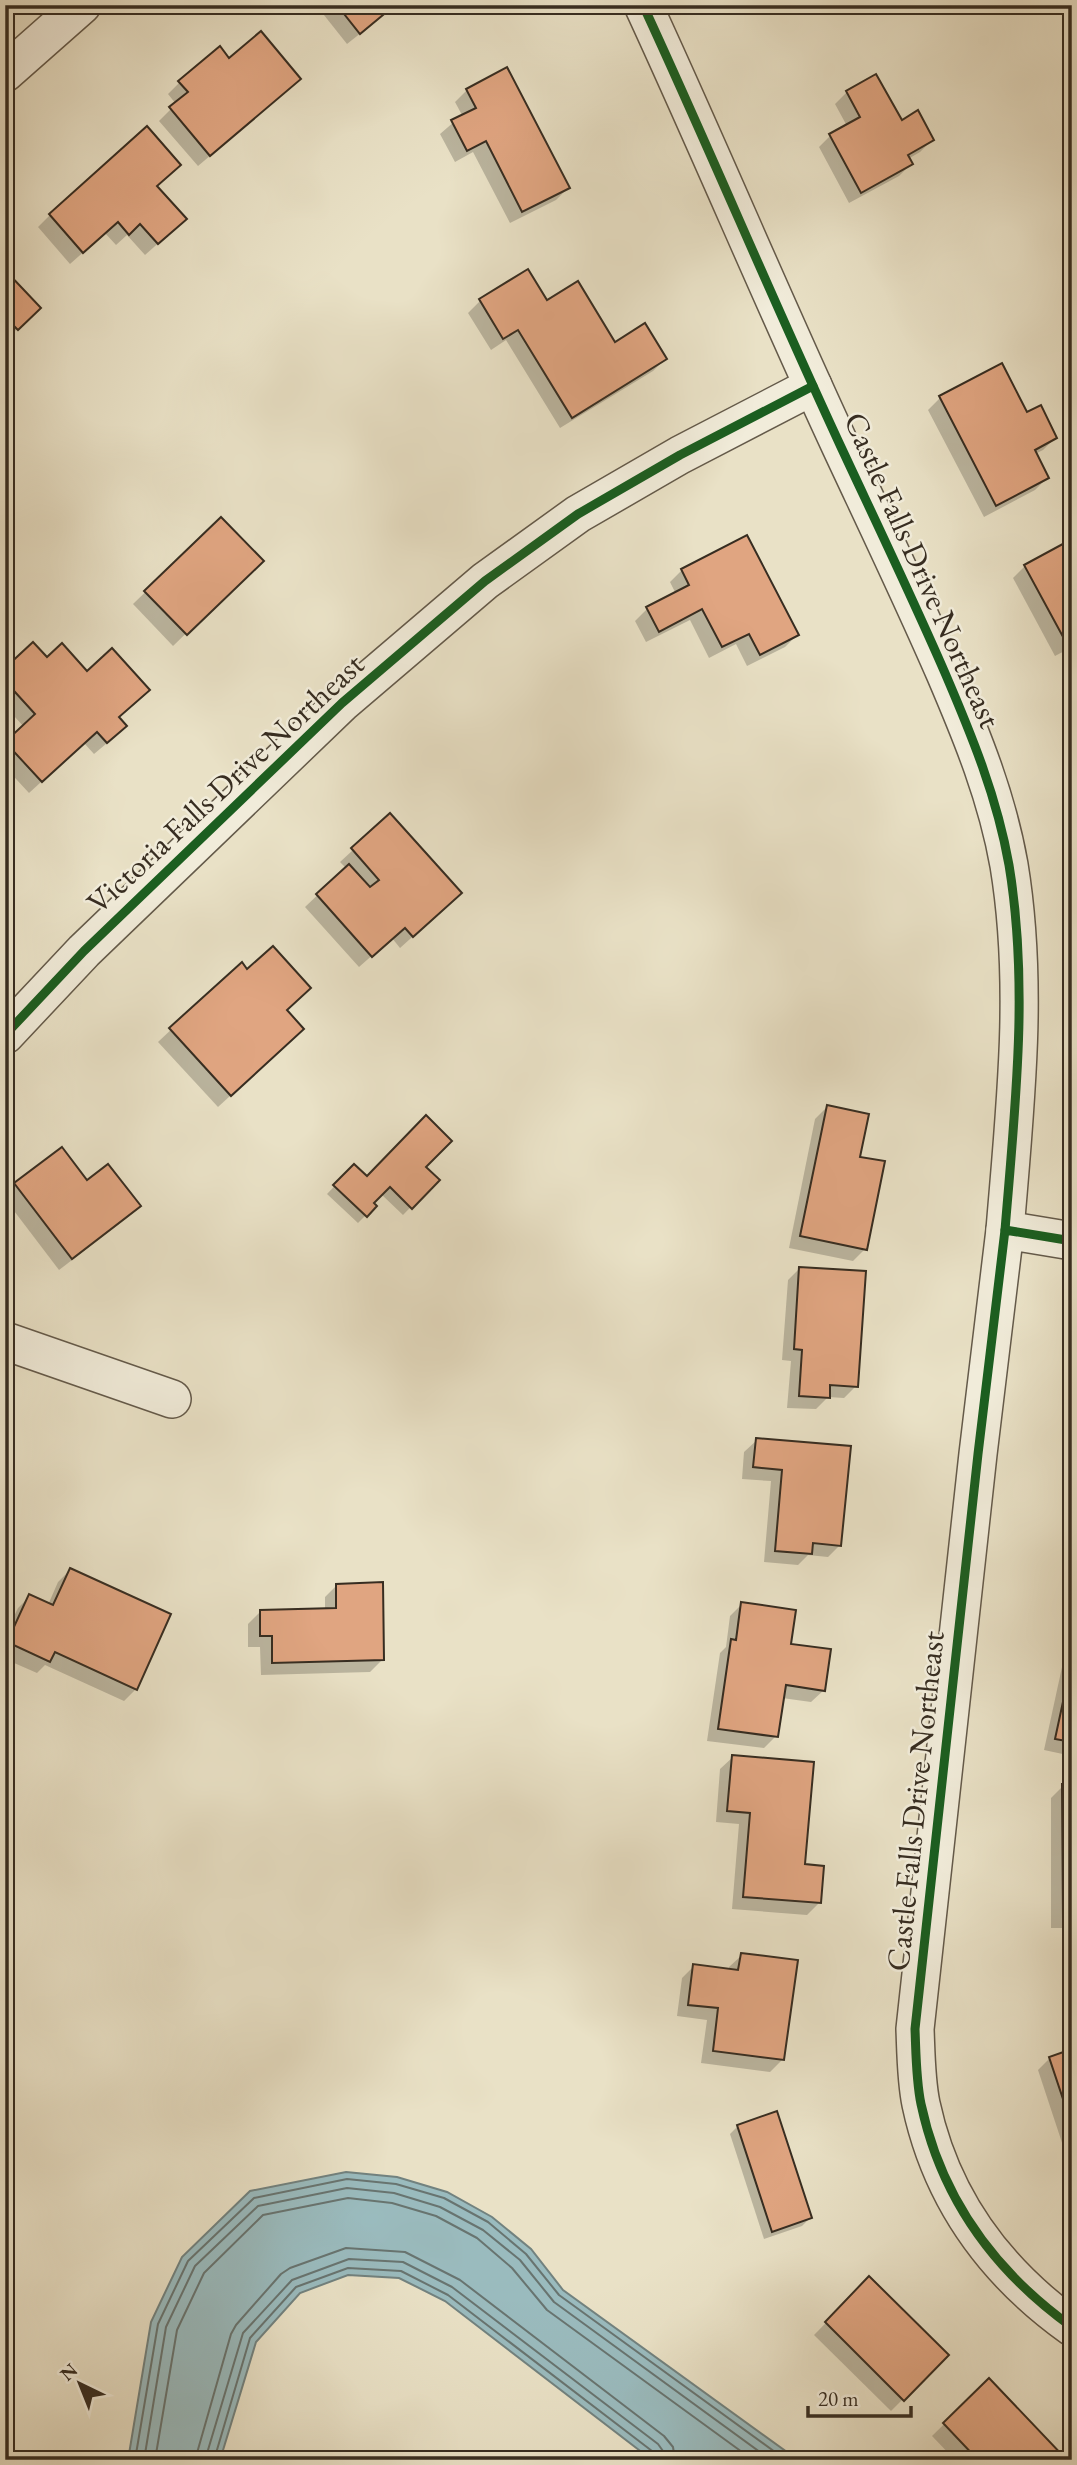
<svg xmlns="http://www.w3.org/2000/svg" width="1077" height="2465" font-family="'EB Garamond',serif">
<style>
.water{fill:#9abbbe;stroke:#72827f;stroke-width:2}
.shadow{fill:#0003}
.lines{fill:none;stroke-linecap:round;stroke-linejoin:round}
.shore{stroke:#687470;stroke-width:2}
.building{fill:#e0a581;stroke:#372d21;stroke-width:2}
.minor-casing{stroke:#645a4a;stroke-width:40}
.minor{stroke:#f1ecda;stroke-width:37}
.cycleway-casing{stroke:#f1ecda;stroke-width:13}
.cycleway{stroke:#1b5e20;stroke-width:9}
.labels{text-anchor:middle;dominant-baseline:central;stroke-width:5;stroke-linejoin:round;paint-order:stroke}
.street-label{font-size:32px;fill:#372d21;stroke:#f1ecda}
</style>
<rect width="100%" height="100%" fill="#e9e1c6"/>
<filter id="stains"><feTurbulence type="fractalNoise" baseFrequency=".00286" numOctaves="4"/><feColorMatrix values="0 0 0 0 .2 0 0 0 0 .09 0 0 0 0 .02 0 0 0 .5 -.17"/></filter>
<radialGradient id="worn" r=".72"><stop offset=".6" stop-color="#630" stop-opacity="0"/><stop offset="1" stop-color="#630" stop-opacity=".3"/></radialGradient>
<!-- water -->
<path class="water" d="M346,2172L397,2177L447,2192L492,2217L531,2249L563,2290L798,2460H652L445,2301L399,2278L348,2275L300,2293L256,2342L220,2460H128L151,2322L182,2257L250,2191Z"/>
<!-- shadow -->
<g class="shadow">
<path d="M316,5H396L347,44Z"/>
<path d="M229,60L287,91L198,166L159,121L176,104L168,94L180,82Z"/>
<path d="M467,90L568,188L556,200L510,223L473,152L455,162L440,134L462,115L455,102Z"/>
<path d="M847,92L932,140L920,152L908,159L911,164L899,176L849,203L819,147L831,135L847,126L835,104Z"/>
<path d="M155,186L172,231L145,255L127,235L116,245L105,233L70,264L38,227L50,215Z"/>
<path d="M527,271L546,303L614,344L665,359L653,371L560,428L506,340L491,350L468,313L480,301Z"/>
<path d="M5,273L27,320L5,340Z"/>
<path d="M940,398L1027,414L1055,438L1043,450L1035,454L1047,478L1035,490L984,517L928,410Z"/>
<path d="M221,519L261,561L173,646L133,604Z"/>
<path d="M747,537L797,635L785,647L747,666L736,644L709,658L690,620L646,642L635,621L647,609L676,594L670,582L682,570Z"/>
<path d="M1072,541V647L1055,656L1013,578L1025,566Z"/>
<path d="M47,660L117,718L113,738L94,754L84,743L29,793L5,767V744L24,727L5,706V670Z"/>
<path d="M390,816L448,905L400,948L392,938L359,967L305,907L346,868L340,862Z"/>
<path d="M241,964L285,1011L290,1041L218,1107L158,1042Z"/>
<path d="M827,1107L858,1158L865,1249L853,1261L789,1248L815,1119Z"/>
<path d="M354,1166L367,1178L424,1167L437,1180L403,1215L381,1194L372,1203L375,1206L358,1223L327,1194Z"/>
<path d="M87,1182L139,1206L127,1218L59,1270L5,1199V1195L15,1185Z"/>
<path d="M800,1268L856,1386L844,1398L828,1397L816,1409L787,1408L791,1361L782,1360L788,1280Z"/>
<path d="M757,1440L849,1448L840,1545L828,1557L808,1555L798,1565L764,1562L771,1481L742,1479L744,1452Z"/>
<path d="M70,1570L136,1689L124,1701L45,1665L37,1673L5,1659V1635L18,1608L30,1596L48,1605L58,1582Z"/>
<path d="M337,1585L382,1660L370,1672L261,1675L260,1647H248V1624L260,1612L325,1610V1597Z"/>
<path d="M742,1604L789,1645L824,1690L811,1702L782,1698L776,1736L764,1748L707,1741L720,1653L726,1647L730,1616Z"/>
<path d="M1072,1621V1756L1044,1750Z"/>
<path d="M733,1757L803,1866L819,1903L807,1915L732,1909L739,1824L716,1822L720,1769Z"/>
<path d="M1072,1785V1928H1051V1798L1063,1786Z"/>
<path d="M742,1955L782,2060L770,2072L701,2063L707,2020L677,2016L682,1978L694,1966L729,1971V1967Z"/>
<path d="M1072,2051V2173L1038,2070L1050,2058Z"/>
<path d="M738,2126L810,2218L802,2226L764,2239L730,2134Z"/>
<path d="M869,2279L947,2355L891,2411L814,2335Z"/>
<path d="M989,2380L1065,2460H955L932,2436Z"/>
</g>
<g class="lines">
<!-- shore -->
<g class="shore">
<path d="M135,2460L158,2324L188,2261L254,2198L347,2179L396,2184L444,2198L488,2222L526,2254L559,2295L786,2460"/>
<path d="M144,2460L166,2327L195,2266L258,2206L347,2188L394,2193L440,2207L483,2230L520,2260L554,2302L771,2460"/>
<path d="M155,2460L177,2330L204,2273L263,2215L348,2198L392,2203L436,2216L477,2238L512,2268L547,2310L753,2460"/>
<path d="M195,2460L231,2334L236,2325L281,2274L290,2268L346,2248L405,2252L460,2280L664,2436L673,2447L675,2460"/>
<path d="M205,2460L243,2333L292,2280L349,2259L403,2262L452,2287L658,2444L663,2451L664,2460"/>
<path d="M214,2460L250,2338L296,2287L348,2268L401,2271L448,2295L652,2451L655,2460"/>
</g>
</g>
<!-- building -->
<g class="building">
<path d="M337,5H395L360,34Z"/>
<path d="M261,31L301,79L210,156L169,107L188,92L178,81L220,46L229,58Z"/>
<path d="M507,67L570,188L522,212L486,141L467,151L451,120L476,108L466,89Z"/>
<path d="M876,74L902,120L918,110L934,140L908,155L913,164L861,193L829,134L860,117L846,91Z"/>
<path d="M147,126L181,165L157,186L187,219L158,244L140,224L129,235L118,222L83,253L49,214Z"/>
<path d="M528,269L547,300L578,281L615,342L645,323L667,359L572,418L518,330L503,339L479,299Z"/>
<path d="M5,270L41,308L18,330L8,320L5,323Z"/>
<path d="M1002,363L1027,412L1041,405L1057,438L1035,450L1049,478L996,506L939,396Z"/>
<path d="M221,517L264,561L187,635L144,591Z"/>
<path d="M747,535L799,635L760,655L749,634L722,647L702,609L659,632L646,607L689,585L681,569Z"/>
<path d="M1072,539V643L1068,646L1024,565Z"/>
<path d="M33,642L47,657L62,643L87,671L112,648L150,690L119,717L127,726L107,743L97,732L42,782L5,742L35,714L5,681V668Z"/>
<path d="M390,813L462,893L413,937L405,928L372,957L316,894L349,864L370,887L379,880L351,848Z"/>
<path d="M273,946L311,988L287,1010L304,1029L231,1096L169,1028L242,962L247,969Z"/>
<path d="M827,1105L869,1114L860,1157L885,1161L867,1250L800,1236Z"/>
<path d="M426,1115L452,1141L426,1167L440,1180L412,1209L390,1187L374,1203L377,1206L367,1217L333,1185L354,1164L367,1176Z"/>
<path d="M62,1147L87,1180L108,1164L141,1206L72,1259L14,1183Z"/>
<path d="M799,1267L866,1271L858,1387L830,1385V1398L799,1396L802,1350L794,1349Z"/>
<path d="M756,1438L851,1446L841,1546L813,1543L812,1554L775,1551L782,1470L753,1467Z"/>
<path d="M70,1568L171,1614L137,1690L55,1652L50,1662L7,1642L29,1594L53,1605Z"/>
<path d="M383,1582L384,1660L272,1663V1636H260V1610L336,1608V1584Z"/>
<path d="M741,1602L796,1610L791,1644L831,1649L825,1691L786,1685L778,1737L718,1729L731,1639L736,1640Z"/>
<path d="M1072,1660V1742L1055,1739Z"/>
<path d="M732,1755L814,1762L805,1864L824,1866L821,1903L743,1897L750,1813L727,1811Z"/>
<path d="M1062,1784H1072V1917H1063Z"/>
<path d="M741,1953L798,1960L784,2060L713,2051L718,2008L688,2005L693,1964L738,1970Z"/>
<path d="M1072,2049V2126L1049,2057Z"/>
<path d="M777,2111L812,2218L772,2232L737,2125Z"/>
<path d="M869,2276L949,2355L904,2401L825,2322Z"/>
<path d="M989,2378L1067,2460H978L943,2423Z"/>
</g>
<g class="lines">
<defs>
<g id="minor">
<path d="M643,5C711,152 773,301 841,447C876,522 912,597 945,673C972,736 997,797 1009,865C1029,986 1015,1108 1005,1230"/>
<path d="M5,73L82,5"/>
<path d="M5,1035L84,951L342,703L485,581L578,514L680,455L813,386"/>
<path d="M1072,1241L1005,1230L978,1454L915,2029C916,2053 916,2080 921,2104C941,2198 994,2271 1072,2327"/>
<path d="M5,1341L172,1399"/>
</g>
</defs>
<!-- minor casing -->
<use href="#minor" class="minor-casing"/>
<!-- minor -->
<use href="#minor" class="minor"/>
<defs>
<g id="cycleway">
<path d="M643,5C711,152 773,301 841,447C876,522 912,597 945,673C972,736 997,797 1009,865C1029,986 1015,1108 1005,1230"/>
<path d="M5,1035L84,951L342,703L485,581L578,514L680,455L813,386"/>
<path d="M1072,1241L1005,1230L978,1454L915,2029C916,2053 916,2080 921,2104C941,2198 994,2271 1072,2327"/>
</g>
</defs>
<!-- cycleway casing -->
<use href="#cycleway" class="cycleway-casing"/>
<!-- cycleway -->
<use href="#cycleway" class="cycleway"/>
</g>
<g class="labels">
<!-- street labels -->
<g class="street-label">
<text transform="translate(923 570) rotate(66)">Castle Falls Drive Northeast</text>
<text transform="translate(225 783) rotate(-43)">Victoria Falls Drive Northeast</text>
<text transform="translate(915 1801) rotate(-84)">Castle Falls Drive Northeast</text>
</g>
</g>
<!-- margin -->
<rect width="1077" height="2465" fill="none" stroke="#e9e1c6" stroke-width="28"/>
<rect x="7" y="7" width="1063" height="2451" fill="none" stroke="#372d21" stroke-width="3.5"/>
<rect x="14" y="14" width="1049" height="2437" fill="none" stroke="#372d21" stroke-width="2"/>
<!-- north arrow -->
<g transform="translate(80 2384) rotate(317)" stroke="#f1ecda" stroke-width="5" paint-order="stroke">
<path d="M0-5L12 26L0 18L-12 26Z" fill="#372d21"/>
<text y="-10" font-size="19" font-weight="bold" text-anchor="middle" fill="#372d21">N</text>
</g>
<!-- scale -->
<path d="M808 2406v10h103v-10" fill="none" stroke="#372d21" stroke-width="3.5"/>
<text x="818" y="2406" font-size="21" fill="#372d21" stroke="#f1ecda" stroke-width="5" paint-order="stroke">20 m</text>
<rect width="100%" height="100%" filter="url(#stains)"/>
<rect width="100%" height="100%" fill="url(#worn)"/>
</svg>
